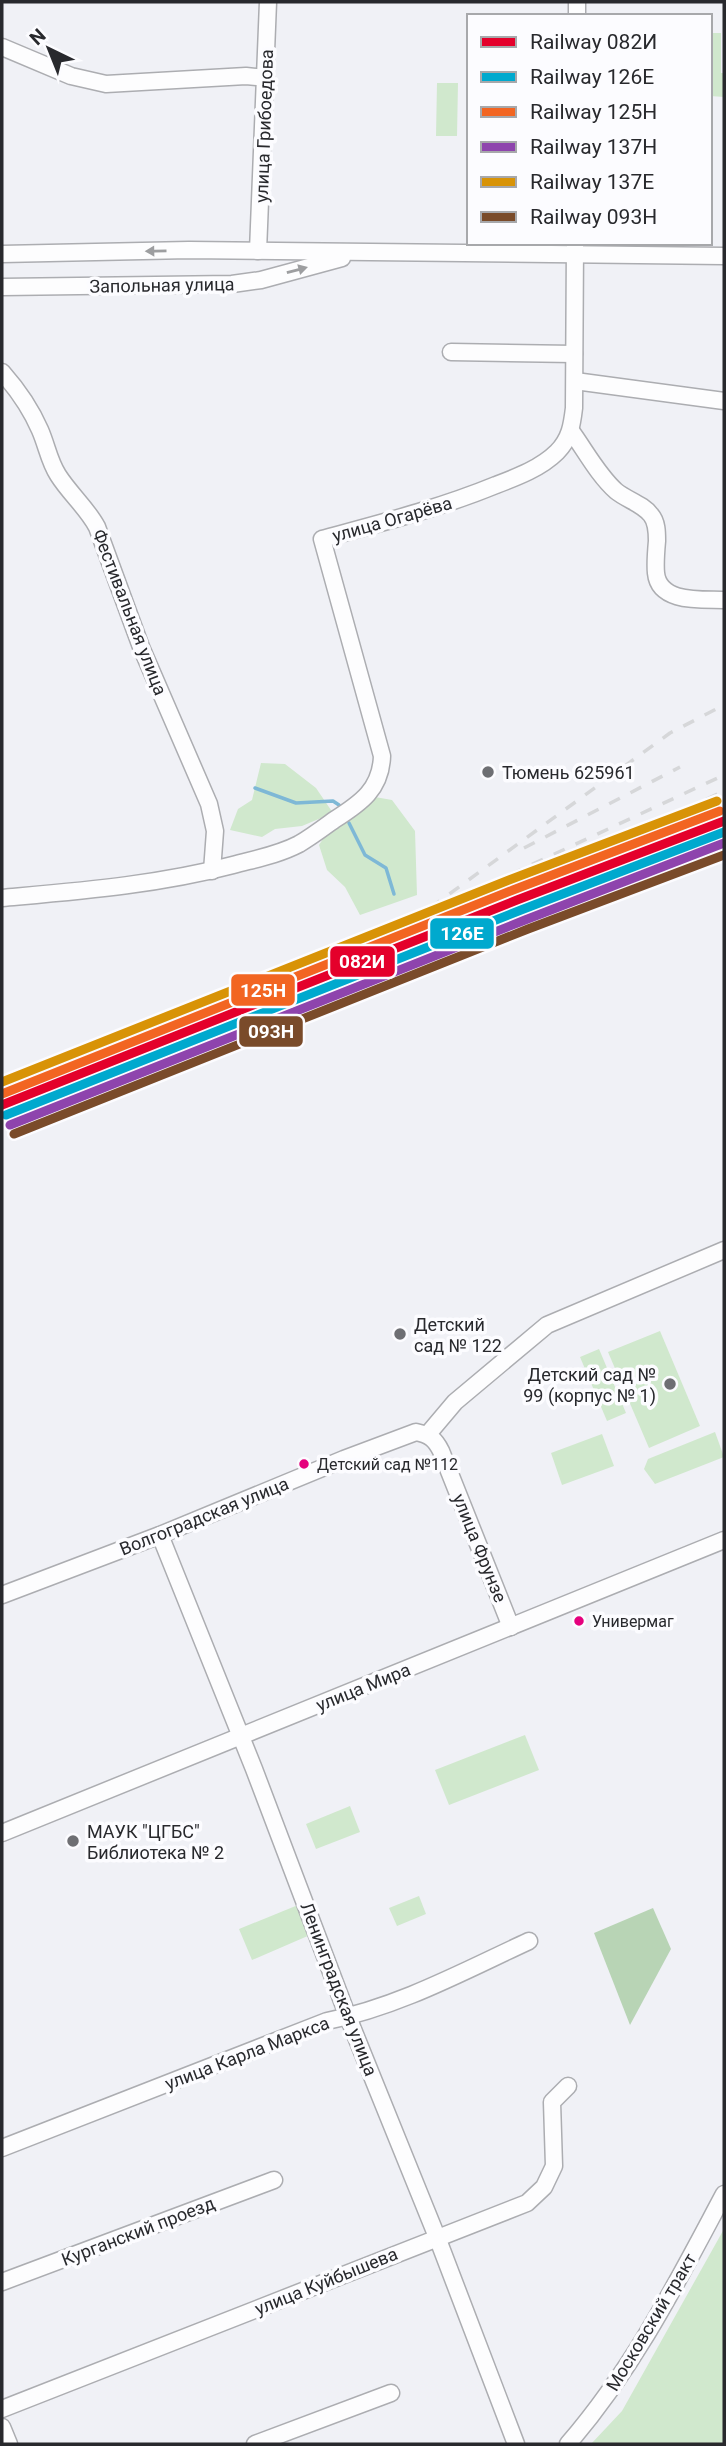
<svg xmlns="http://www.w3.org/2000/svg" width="726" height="2446" font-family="Roboto,sans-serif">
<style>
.green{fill:#d0e8cd}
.forest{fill:#b8d4b5}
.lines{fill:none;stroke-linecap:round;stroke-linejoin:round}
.stream{stroke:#7eb8d6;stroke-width:3.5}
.minor-casing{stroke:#acadb1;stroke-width:19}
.minor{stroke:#fdfdfe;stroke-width:16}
.rail{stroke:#d6d7d9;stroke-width:3.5;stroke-dasharray:12 12;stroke-linecap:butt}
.rail-1-casing{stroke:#fcfcff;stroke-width:14}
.rail-2-casing{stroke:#fcfcff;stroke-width:14}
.rail-3-casing{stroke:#fcfcff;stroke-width:14}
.rail-4-casing{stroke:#fcfcff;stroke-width:14}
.rail-5-casing{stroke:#fcfcff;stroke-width:14}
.rail-6-casing{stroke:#fcfcff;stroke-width:14}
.rail-1{stroke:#e4002b;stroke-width:9}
.rail-2{stroke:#00a9ce;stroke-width:9}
.rail-3{stroke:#f26522;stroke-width:9}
.rail-4{stroke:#8e44ad;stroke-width:9}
.rail-5{stroke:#d89307;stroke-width:9}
.rail-6{stroke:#7a4b2a;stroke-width:9}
.oneway{fill:#9d9ea0}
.poi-dot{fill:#6e6f73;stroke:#fcfcff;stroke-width:2.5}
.bus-dot{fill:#e5007d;stroke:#fcfcff;stroke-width:2.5}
.labels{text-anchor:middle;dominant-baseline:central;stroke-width:7;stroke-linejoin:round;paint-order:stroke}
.bus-label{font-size:16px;fill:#28292d;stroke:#fcfcff;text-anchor:start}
.street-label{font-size:18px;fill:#28292d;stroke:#fcfcff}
.poi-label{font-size:18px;fill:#28292d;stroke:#fcfcff;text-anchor:start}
.line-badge{stroke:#fcfcff;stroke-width:2.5}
.badge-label{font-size:19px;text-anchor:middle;font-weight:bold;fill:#fff}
</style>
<rect width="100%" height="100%" fill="#f0f1f6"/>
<!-- green -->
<g class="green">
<path d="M710,33H721V73H724V97L710,96Z"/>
<path d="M437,83H458L457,136H436Z"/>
<path d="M261,763L285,764L316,788L333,813L302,826L275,829L262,837L230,830L238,809L252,800Z"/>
<path d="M375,797L392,800L415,831L417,895L360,915L345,887L327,870L319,845L327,833Z"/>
<path d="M660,1331L700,1426L649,1448L608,1352Z"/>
<path d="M599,1349L626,1413L607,1421L580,1357Z"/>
<path d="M715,1432L724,1457L655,1484L644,1469L648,1459Z"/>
<path d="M602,1434L614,1466L562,1485L551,1453Z"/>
<path d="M525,1735L539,1770L449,1805L435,1770Z"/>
<path d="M350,1806L360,1832L316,1849L306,1824Z"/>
<path d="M419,1896L426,1914L397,1926L389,1908Z"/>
<path d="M298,1905L310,1935L252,1960L239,1929Z"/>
<path d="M724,2229V2444H591L622,2411Z"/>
</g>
<!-- forest -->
<path class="forest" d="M653,1908L671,1949L630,2025L594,1933Z"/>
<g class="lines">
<!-- stream -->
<g class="stream">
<path d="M255,788L296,803L333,801L339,805"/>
<path d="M349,823L365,855L386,868L394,894"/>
</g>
<defs>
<g id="minor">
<path d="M577,16V2"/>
<path d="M2,47L71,76L106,84L246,76L266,78"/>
<path d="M258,251L268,2"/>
<path d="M2,254L189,250L724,256"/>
<path d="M2,287L232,284L261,280L342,258"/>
<path d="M451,352L574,354"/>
<path d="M2,372C17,389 31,409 40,430C47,446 49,461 58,475C70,494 87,508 97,527L141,647L209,804L215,831L212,871"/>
<path d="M575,381L724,401"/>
<path d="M571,431C585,450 598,475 616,491C627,500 643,504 651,515C657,522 657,532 657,541C656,552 655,563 656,573C659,604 703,599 724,600"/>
<path d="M2,898C79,891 157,885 233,865C255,859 278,855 299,844C311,837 323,828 334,820C361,803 381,789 382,756L322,539C381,523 440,508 496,485C517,477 541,468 557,452C570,439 572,425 574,408L575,243"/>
<path d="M428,1434L455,1402L547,1325L724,1250"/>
<path d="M160,1535L254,1769L348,2017L437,2237L516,2444"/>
<path d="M2,1595L160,1535L344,1459L416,1432C430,1435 435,1439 441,1451L511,1627"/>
<path d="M2,1833L724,1540"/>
<path d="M2,2148L327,2021C398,2007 464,1971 529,1941"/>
<path d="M2,2282L274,2180"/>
<path d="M2,2409L527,2203L544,2187L554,2166L552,2102L568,2086"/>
<path d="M2,2427L9,2444"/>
<path d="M255,2444L391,2393"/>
<path d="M568,2444C635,2366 676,2284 724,2194"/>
</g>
</defs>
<!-- minor casing -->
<use href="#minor" class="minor-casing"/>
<!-- minor -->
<use href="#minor" class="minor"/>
<!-- rail -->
<g class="rail">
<path d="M524,848L680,767"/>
<path d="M489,901L724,791"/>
<path d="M445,905L724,775"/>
<path d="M349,957L388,942"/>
<path d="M255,987L361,942L437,903L670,733L724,705"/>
<path d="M2,1094L268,989"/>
</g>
<defs>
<path id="rail-1" d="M2,1105L517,900L724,821"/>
<path id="rail-2" d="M6,1115L521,910L724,832"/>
<path id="rail-3" d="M2,1094L513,890L720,811"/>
<path id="rail-4" d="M10,1125L525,920L724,843"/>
<path id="rail-5" d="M2,1082L509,880L717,801"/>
<path id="rail-6" d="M14,1134L528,929L724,855"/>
</defs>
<!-- rail-1 casing -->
<use href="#rail-1" class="rail-1-casing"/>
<!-- rail-2 casing -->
<use href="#rail-2" class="rail-2-casing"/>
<!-- rail-3 casing -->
<use href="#rail-3" class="rail-3-casing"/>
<!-- rail-4 casing -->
<use href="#rail-4" class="rail-4-casing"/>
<!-- rail-5 casing -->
<use href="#rail-5" class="rail-5-casing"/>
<!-- rail-6 casing -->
<use href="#rail-6" class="rail-6-casing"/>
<!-- rail-1 -->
<use href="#rail-1" class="rail-1"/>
<!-- rail-2 -->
<use href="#rail-2" class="rail-2"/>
<!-- rail-3 -->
<use href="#rail-3" class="rail-3"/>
<!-- rail-4 -->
<use href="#rail-4" class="rail-4"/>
<!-- rail-5 -->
<use href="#rail-5" class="rail-5"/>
<!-- rail-6 -->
<use href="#rail-6" class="rail-6"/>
</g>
<!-- one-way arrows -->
<defs><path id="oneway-solid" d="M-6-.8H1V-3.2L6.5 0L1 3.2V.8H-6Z" transform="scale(1.75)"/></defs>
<g class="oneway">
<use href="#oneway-solid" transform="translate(156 251) rotate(179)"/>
<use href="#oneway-solid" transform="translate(297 270) rotate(-15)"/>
</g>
<!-- markers -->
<g class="poi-dot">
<circle cx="488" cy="772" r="7"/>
<circle cx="400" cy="1334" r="7"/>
<circle cx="670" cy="1384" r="7"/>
<circle cx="73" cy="1841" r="7"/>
</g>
<g class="bus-dot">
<circle cx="304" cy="1464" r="6"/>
<circle cx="579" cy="1621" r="6"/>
</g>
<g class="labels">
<!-- bus labels -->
<g class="bus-label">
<text x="317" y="1464">Детский сад №112</text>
<text x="592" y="1621">Универмаг</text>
</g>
<!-- street labels -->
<g class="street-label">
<text transform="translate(264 126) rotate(-88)">улица Грибоедова</text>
<text transform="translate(162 285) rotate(-1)">Запольная улица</text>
<text transform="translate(392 519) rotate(-16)">улица Огарёва</text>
<text transform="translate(130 612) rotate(69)">Фестивальная улица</text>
<text transform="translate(204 1516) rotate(-22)">Волгоградская улица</text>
<text transform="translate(480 1548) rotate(68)">улица Фрунзе</text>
<text transform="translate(363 1687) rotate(-22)">улица Мира</text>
<text transform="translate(339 1989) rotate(69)">Ленинградская улица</text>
<text transform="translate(247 2053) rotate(-21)">улица Карла Маркса</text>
<text transform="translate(138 2231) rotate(-21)">Курганский проезд</text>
<text transform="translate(326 2281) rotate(-22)">улица Куйбышева</text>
<text transform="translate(651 2322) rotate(-59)">Московский тракт</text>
</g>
<!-- poi labels -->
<g class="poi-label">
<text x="502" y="772">Тюмень 625961</text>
<text x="414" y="1324">Детский<tspan x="414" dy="21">сад № 122</tspan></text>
<text x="656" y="1374" text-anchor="end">Детский сад №<tspan x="656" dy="21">99 (корпус № 1)</tspan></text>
<text x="87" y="1831">МАУК "ЦГБС"<tspan x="87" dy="21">Библиотека № 2</tspan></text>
</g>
</g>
<g class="line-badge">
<rect x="429" y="917" width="66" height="33" rx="7" fill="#00a9ce"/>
<rect x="329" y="945" width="67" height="33" rx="7" fill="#e4002b"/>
<rect x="230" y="973" width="66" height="34" rx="7" fill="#f26522"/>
<rect x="238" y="1015" width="66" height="33" rx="7" fill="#7a4b2a"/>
</g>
<g class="badge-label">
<text x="462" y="940">126Е</text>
<text x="362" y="968">082И</text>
<text x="263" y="997">125Н</text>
<text x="271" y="1038">093Н</text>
</g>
<!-- border -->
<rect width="726" height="2446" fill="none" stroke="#28292d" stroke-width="7"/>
<!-- legend -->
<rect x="467" y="14" width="245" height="231" fill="#fcfcff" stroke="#a7a8ab" stroke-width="2"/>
<rect x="481" y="37" width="35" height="10" fill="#e4002b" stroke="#a7a8ab" stroke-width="2"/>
<text x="530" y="49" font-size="21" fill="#28292d">Railway 082И</text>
<rect x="481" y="72" width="35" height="10" fill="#00a9ce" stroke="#a7a8ab" stroke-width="2"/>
<text x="530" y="84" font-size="21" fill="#28292d">Railway 126Е</text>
<rect x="481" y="107" width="35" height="10" fill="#f26522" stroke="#a7a8ab" stroke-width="2"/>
<text x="530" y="119" font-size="21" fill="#28292d">Railway 125Н</text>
<rect x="481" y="142" width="35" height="10" fill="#8e44ad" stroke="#a7a8ab" stroke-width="2"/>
<text x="530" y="154" font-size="21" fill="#28292d">Railway 137Н</text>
<rect x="481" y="177" width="35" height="10" fill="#d89307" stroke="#a7a8ab" stroke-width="2"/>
<text x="530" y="189" font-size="21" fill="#28292d">Railway 137Е</text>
<rect x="481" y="212" width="35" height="10" fill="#7a4b2a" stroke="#a7a8ab" stroke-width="2"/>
<text x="530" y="224" font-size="21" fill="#28292d">Railway 093Н</text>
<!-- north arrow -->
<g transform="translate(49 49) rotate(317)" stroke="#fcfcff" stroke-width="5" paint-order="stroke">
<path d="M0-5L12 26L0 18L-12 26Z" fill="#28292d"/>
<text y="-10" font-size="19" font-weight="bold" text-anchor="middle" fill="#28292d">N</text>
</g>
</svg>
